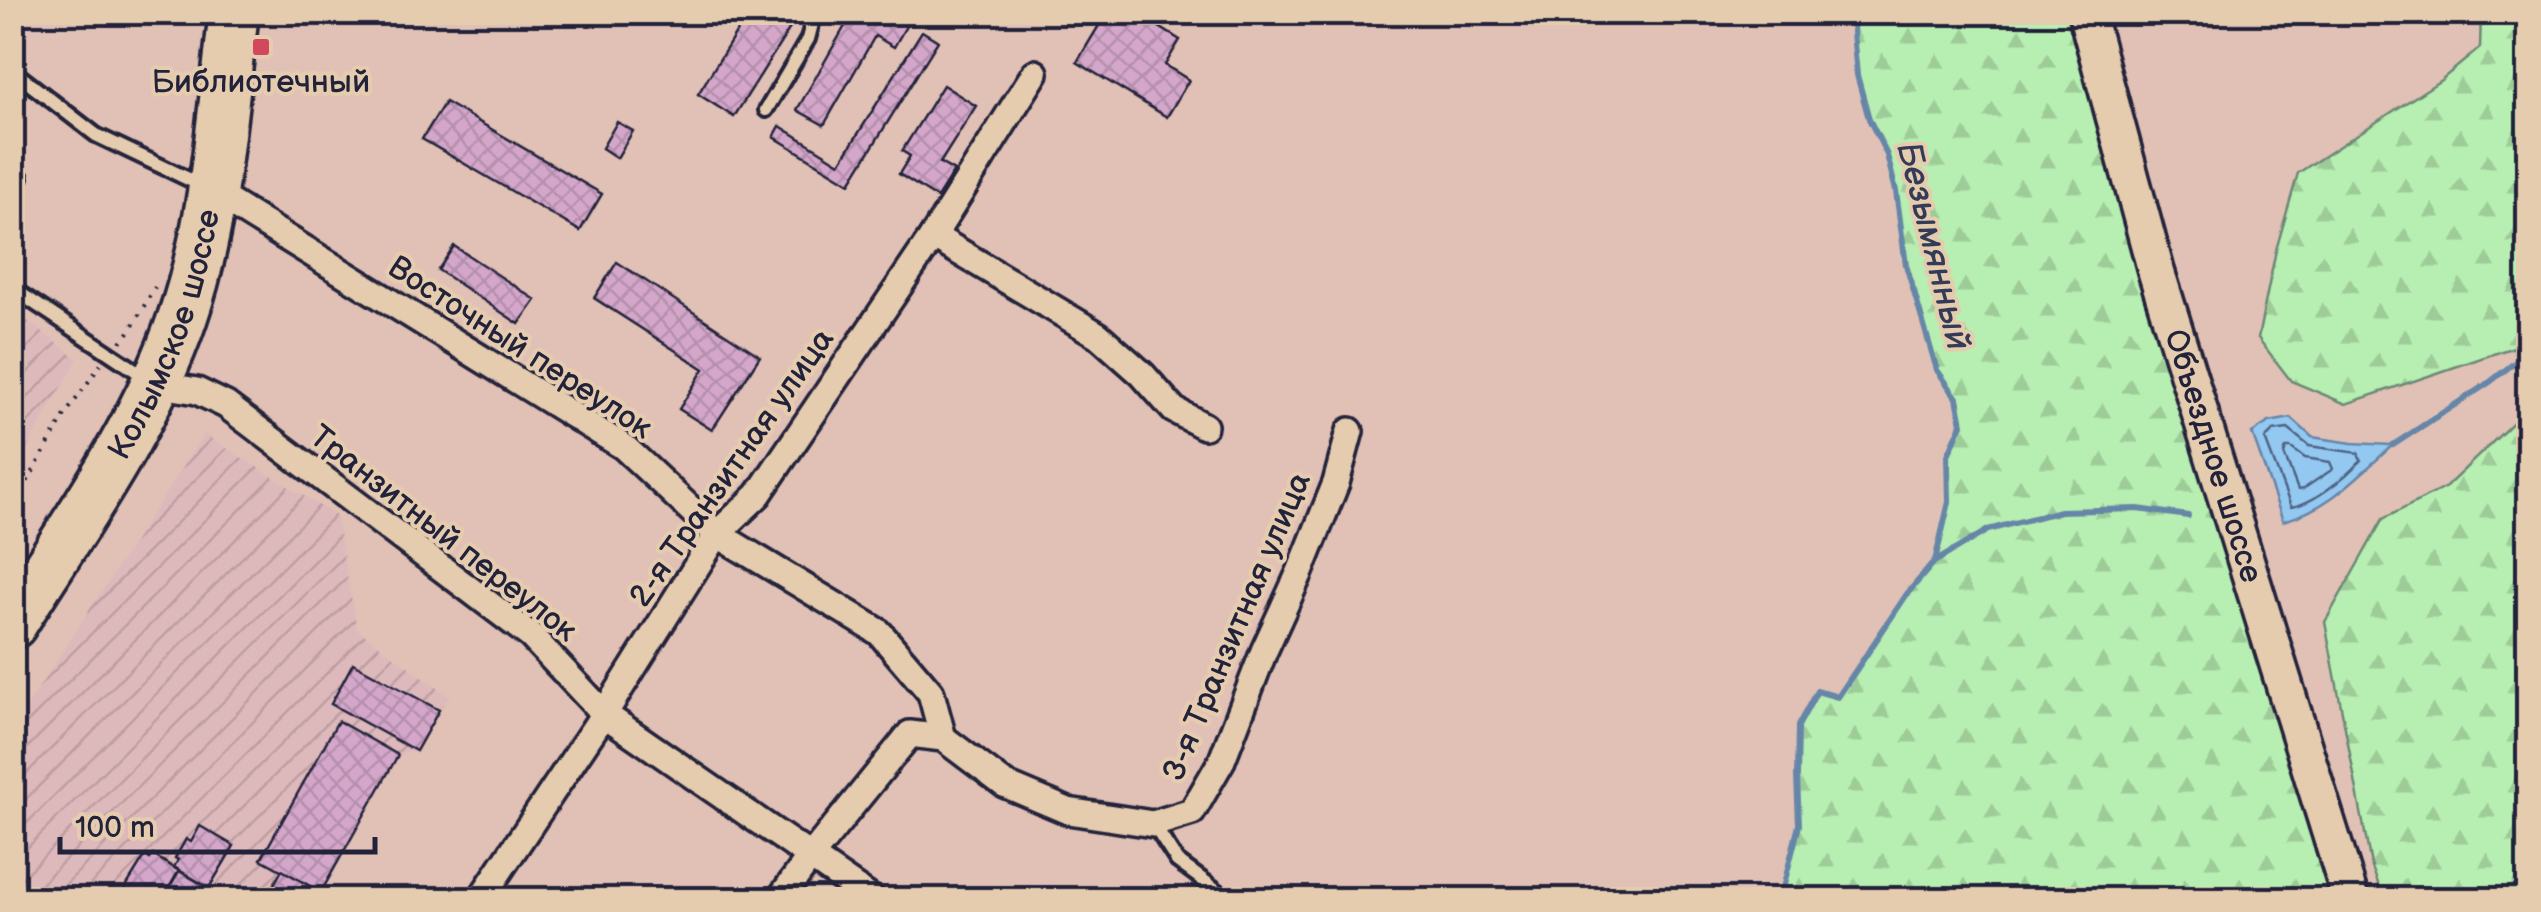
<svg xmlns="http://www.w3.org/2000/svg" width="2541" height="912" font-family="'Balsamiq Sans',sans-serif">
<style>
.industrial{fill:url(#industrial-furrows)}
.forest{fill:url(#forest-firs);stroke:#6c8876;stroke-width:2.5}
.water{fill:#93c8f1;stroke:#6686a8;stroke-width:2.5}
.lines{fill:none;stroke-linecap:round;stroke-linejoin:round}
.shore{stroke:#4f6484;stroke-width:2.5}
.stream{stroke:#6686a8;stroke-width:6}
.building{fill:url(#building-cross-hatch);stroke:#22223b;stroke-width:2.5}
.lane-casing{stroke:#22223b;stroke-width:20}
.street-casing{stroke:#22223b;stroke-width:32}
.secondary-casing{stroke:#22223b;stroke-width:42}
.highway-casing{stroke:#22223b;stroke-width:55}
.path{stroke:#22223b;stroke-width:4;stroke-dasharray:2.5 8;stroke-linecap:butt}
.lane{stroke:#e6ccae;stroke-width:12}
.street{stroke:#e6ccae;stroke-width:25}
.secondary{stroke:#e6ccae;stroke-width:35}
.highway{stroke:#e6ccae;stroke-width:48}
.poi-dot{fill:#d1495b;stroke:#e6ccae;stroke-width:4}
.labels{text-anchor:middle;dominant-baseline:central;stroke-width:8;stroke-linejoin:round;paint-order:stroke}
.poi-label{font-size:32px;fill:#22223b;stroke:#e6ccae}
.street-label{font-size:32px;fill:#22223b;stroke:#e6ccae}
.water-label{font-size:35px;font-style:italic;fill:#333b56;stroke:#e6ccae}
</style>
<defs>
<pattern id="industrial-furrows" width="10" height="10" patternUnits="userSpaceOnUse" patternTransform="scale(2.5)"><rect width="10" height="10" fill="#ddb9bc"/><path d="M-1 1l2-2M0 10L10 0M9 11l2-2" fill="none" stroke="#bd9fa2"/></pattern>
<pattern id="forest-firs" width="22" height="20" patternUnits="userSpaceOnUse" patternTransform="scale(2.5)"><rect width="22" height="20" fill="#b7eeb1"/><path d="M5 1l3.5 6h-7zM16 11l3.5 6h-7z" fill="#9dcc99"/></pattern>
<pattern id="building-cross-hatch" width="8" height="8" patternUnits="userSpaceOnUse" patternTransform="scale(2.5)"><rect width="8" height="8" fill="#d4a7ca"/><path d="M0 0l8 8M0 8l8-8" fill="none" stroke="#b68fae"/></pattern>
</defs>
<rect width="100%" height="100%" fill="#e1c1b6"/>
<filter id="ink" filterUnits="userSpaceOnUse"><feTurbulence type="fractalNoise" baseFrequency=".01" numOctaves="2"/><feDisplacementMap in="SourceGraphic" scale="20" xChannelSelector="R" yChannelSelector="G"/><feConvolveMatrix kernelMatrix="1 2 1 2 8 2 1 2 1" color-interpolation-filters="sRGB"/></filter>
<g filter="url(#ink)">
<!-- industrial -->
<g class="industrial">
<path d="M13,310L78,359L13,473Z"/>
<path d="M204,434L336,516L357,629L450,697L439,710L416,751L398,755L318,899H13L12,729Z"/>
</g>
<!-- forest -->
<g class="forest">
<path d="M1854,13H2086L2351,899L1780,900L1799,825L1798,726L1817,691L1838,697L1907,594L1935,561L1949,502L1948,455L1962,424L1957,398L1937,370L1906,265L1896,191L1887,155L1869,119L1857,75L1853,33Z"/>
<path d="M2481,13H2528V899H2384L2371,865L2325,622L2383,519L2446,487L2524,412L2514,347L2346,404L2291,381L2258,338L2276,250L2298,173L2441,80L2480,48Z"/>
</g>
<!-- water -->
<path class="water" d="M2291,418L2312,437L2352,443L2393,445C2359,475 2329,509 2283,521L2252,433L2269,422Z"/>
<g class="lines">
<!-- shore -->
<g class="shore">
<path d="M2288,429L2309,446L2358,453L2361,460C2346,477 2313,504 2291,507L2265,439L2273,431Z"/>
<path d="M2286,448H2291L2305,458L2330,462L2333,469L2303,489L2298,490L2284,454Z"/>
</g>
<!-- stream -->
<g class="stream">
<path d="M2393,445L2490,382L2528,352"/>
<path d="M1936,561L1988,530L2060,511L2138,509L2188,516"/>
<path d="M1780,900L1799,825L1797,777L1798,726L1817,691L1838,697L1907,594L1935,561L1949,502L1948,455L1962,424L1957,398L1937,370L1906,265L1896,191L1887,155L1869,119L1857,75L1853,33L1854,12"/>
</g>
</g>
<!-- building -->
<g class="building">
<path d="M749,12H800L734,117L698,94Z"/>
<path d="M837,12H914L894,47L875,36L824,125L797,110L849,19Z"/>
<path d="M1107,12H1135L1180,40L1165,65L1189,80L1167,117L1077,62Z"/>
<path d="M922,31L938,41L850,183L774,137L780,126L840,163Z"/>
<path d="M943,85L976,106L940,163L954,171L937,198L899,174L910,156L902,151Z"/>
<path d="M445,102L602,194L580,231L422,139Z"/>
<path d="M617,122L633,131L617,158L602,148Z"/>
<path d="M454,246L536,300L519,324L438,270Z"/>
<path d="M617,262L760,356L712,430L679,409L704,369L594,298Z"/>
<path d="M353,663L439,710L416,751L331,704Z"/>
<path d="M338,721L398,755L321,892L261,859Z"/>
<path d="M200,826L234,846L209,888L174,867L178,860L175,858L186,839L191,842Z"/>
<path d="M153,855L179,871L162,900H133L122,893L145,856L150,859Z"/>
<path d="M282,870L313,888L307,900H265Z"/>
<path d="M179,871L212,890L207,900H162Z"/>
</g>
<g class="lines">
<defs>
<g id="lane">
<path d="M12,70L96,135L205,187"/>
<path d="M766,110L808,39L815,12"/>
<path d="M12,196L21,177"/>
<path d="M12,288L147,378"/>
<path d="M1153,824L1177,861L1230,900"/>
</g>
<g id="street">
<path d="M211,191L624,447L717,534L879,632L931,693L943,738"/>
<path d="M933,236L1098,335L1142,374L1174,410L1204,426"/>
<path d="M155,384L197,391L226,405L531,636L604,714L873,900"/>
<path d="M480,900L604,714L717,534L758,495L933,236L1035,73"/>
<path d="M779,900L811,856L910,734L943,738L1004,784L1068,811L1153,824L1192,812L1222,760L1264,651L1300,572L1336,483L1350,431"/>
</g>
<g id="secondary">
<path id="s1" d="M2086,12L2156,271L2351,900"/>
</g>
<g id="highway">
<path id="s2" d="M12,624C73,526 144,429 182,319C216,221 221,115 234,12"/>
</g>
</defs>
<!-- lane casing -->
<use href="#lane" class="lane-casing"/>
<!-- street casing -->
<use href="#street" class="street-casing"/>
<!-- secondary casing -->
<use href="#secondary" class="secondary-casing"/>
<!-- highway casing -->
<use href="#highway" class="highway-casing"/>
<!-- path -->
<g class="path">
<path d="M121,342L129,332L155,287"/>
<path d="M12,509L65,415L101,364"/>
</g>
<!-- lane -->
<use href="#lane" class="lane"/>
<!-- street -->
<use href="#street" class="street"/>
<!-- secondary -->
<use href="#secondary" class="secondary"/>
<!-- highway -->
<use href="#highway" class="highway"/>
</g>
</g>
<!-- markers -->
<rect class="poi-dot" x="251" y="37" width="20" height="20" rx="5"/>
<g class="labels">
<!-- poi labels -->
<g class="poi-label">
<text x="261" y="82">Библиотечный</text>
</g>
<!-- street labels -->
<g class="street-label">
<text stroke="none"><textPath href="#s2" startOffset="330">Колымское шоссе</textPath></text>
<text transform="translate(520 348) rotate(33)">Восточный переулок</text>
<text stroke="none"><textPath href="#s1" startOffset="462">Объездное шоссе</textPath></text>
<text transform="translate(732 468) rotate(-55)">2-я Транзитная улица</text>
<text transform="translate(443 534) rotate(38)">Транзитный переулок</text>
<text transform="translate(1237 627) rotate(-67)">3-я Транзитная улица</text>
</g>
<!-- water labels -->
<g class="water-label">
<text transform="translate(1933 246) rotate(76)">Безымянный</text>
</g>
</g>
<!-- margin -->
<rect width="2541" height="912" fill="none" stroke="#e6ccae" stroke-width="50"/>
<rect x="25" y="25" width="2491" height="862" fill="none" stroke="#22223b" stroke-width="4" filter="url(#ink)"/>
<!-- scale -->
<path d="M60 837v15h315v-15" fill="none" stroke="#22223b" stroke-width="5"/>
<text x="75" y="837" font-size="30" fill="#22223b" stroke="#e6ccae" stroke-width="8" paint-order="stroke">100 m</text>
</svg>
